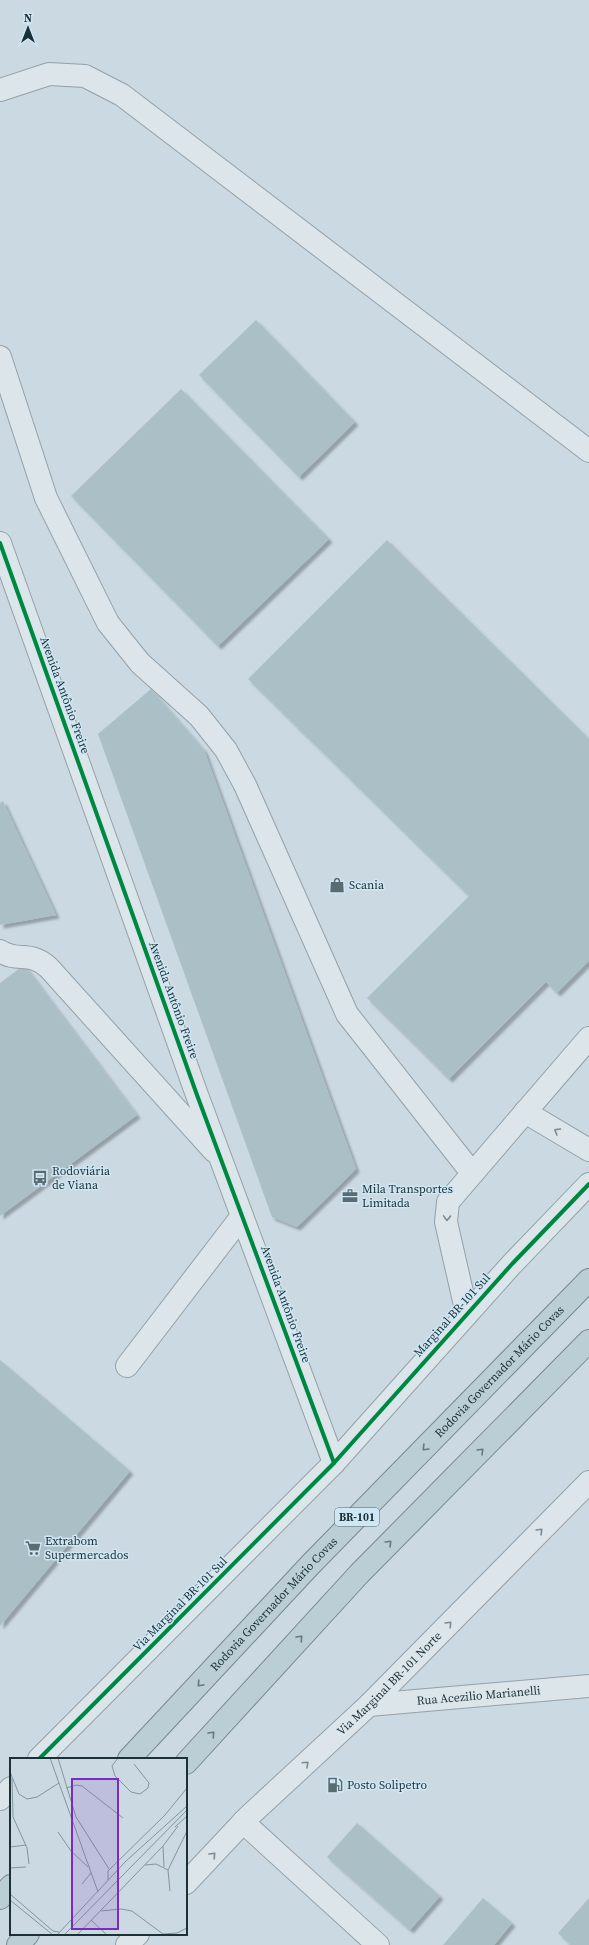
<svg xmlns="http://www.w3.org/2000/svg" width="589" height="1945" font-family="'Source Serif 4',serif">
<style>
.building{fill:#abc0c6;filter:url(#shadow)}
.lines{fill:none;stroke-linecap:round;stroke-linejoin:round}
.minor-casing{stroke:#94a1a7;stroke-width:24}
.highway-casing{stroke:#7a888d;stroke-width:24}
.minor{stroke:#dbe5ea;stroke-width:22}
.highway{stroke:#bbced5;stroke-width:22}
.cycleway-casing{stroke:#cfe6f4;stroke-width:6}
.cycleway{stroke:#00873e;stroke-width:4}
.oneway{stroke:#7c8b90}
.oneway2{stroke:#64787d}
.labels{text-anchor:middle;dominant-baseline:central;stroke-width:3;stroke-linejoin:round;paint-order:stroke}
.shield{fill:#cfe6f4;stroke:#52676e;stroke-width:1}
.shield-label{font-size:11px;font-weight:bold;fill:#1c3135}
.street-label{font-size:12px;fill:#1c3135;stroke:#cfe6f4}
.poi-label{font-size:12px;fill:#1c3135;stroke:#cfe6f4;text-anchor:start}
.inset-road{fill:none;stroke:#84969d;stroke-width:1}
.view{fill:#7b2cbf;fill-opacity:0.15;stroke:#7b2cbf;stroke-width:2}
.inset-edge{fill:none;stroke:#1c3135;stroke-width:2}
</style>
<defs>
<filter id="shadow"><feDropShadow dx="3.5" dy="3.5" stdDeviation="1" flood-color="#0004"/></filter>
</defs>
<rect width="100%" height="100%" fill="#cad9e2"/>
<!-- building -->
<g class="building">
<path d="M256,320L355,422L299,477L199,375Z"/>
<path d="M181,389L329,539L218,646L71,496Z"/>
<path d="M387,540L589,739V961L557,993L546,982L449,1079L367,998L469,896L248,679Z"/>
<path d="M151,689L204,750L356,1169L297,1227L272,1217L98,734Z"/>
<path d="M3,801L56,915L0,925V803Z"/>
<path d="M24,965L137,1115L0,1216V983Z"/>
<path d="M0,1360L130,1471L0,1626Z"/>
<path d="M357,1823L440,1896L410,1930L327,1857Z"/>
<path d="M483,1898L512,1923L494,1945H443Z"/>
<path d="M589,1898V1945H571L558,1933Z"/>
</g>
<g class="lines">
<defs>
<g id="minor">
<path d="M0,90L49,74L85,76L122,95L589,451"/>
<path d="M0,357L46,498L108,623L140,663L199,716L226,750L245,785L347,1014L472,1173"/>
<path d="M0,543L197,1095L334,1463"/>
<path d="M0,951C18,963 30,950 49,968L214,1151"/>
<path d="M525,1112L589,1150"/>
<path d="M467,1314L446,1222L448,1202L589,1038"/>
<path d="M127,1366L242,1216"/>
<path id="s1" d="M369,1705L589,1686"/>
<path d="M39,1759L334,1463L512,1264L589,1184"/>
<path d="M0,1799L11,1788"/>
<path d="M243,1822L378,1945"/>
<path id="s2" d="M186,1883L248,1817L369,1705L589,1482"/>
<path d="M127,1945L138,1934"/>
</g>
<g id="highway">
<path id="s3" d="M129,1759L311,1564L589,1280"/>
<path d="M186,1763L359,1574L589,1341"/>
<path d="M0,1898L11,1886"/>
<path d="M18,1945L28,1934"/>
</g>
</defs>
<!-- minor casing -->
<use href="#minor" class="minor-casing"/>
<!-- highway casing -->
<use href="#highway" class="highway-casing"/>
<!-- minor -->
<use href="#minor" class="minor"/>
<!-- highway -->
<use href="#highway" class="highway"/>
<defs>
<g id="cycleway">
<path d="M0,543L197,1095L334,1463"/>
<path d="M39,1759L334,1463L512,1264L589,1184"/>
</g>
</defs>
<!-- cycleway casing -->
<use href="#cycleway" class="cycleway-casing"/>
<!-- cycleway -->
<use href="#cycleway" class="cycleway"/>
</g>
<!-- one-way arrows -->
<defs><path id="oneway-chevron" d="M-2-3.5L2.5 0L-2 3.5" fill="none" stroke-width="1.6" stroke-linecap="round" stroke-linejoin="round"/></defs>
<g class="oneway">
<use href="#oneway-chevron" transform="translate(557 1131) rotate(-149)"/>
<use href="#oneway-chevron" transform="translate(447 1218) rotate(92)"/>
<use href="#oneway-chevron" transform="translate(540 1531) rotate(-45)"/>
<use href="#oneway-chevron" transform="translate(449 1624) rotate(-46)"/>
<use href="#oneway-chevron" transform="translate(306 1764) rotate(-43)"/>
<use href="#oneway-chevron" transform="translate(213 1855) rotate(-47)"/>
</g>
<g class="oneway2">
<use href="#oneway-chevron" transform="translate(425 1448) rotate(134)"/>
<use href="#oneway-chevron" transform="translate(481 1451) rotate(-45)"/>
<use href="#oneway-chevron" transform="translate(389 1543) rotate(-45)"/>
<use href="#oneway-chevron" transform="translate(300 1638) rotate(-47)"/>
<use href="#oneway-chevron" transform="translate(200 1684) rotate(133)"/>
<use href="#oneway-chevron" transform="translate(212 1734) rotate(-47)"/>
</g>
<!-- icons -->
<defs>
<symbol id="shop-bare" viewBox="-9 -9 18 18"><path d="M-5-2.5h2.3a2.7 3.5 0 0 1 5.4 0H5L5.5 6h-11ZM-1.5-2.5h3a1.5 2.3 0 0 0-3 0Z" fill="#596c72" stroke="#cfe6f4" stroke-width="2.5" paint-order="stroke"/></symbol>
<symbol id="bus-bare" viewBox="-9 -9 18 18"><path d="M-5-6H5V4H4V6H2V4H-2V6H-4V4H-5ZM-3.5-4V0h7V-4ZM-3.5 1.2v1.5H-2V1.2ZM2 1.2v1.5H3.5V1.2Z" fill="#596c72" stroke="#cfe6f4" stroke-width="2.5" paint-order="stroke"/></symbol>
<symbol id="office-bare" viewBox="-9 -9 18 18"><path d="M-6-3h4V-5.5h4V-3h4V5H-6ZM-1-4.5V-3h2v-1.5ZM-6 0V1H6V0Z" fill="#596c72" stroke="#cfe6f4" stroke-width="2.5" paint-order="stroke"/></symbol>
<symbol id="supermarket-bare" viewBox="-9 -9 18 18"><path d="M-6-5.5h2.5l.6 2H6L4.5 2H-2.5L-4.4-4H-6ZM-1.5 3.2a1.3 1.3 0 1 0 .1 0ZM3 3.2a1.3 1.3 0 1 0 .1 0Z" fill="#596c72" stroke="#cfe6f4" stroke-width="2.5" paint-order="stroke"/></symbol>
<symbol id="fuel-bare" viewBox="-9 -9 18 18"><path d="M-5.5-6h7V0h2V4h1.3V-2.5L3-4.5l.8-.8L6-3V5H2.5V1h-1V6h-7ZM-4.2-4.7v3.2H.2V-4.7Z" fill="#596c72" stroke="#cfe6f4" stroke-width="2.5" paint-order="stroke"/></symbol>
</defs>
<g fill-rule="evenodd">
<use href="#shop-bare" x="326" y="874" width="22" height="22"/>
<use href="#bus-bare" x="29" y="1167" width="22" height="22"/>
<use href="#office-bare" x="339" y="1185" width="22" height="22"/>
<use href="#supermarket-bare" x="22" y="1537" width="22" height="22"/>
<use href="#fuel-bare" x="324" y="1774" width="22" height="22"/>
</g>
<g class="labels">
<!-- shield labels -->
<rect class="shield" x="335" y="1508" width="44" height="18" rx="3"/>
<g class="shield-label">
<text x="357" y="1517">BR-101</text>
</g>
<!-- street labels -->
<g class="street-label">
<text transform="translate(65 695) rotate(70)">Avenida Antônio Freire</text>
<text transform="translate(174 1000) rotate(70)">Avenida Antônio Freire</text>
<text transform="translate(286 1304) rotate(70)">Avenida Antônio Freire</text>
<text transform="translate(452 1315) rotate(-48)">Marginal BR-101 Sul</text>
<text stroke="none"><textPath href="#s3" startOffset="536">Rodovia Governador Mário Covas</textPath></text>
<text transform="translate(180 1604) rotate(-45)">Via Marginal BR-101 Sul</text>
<text stroke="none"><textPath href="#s3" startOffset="212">Rodovia Governador Mário Covas</textPath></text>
<text stroke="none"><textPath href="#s2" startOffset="285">Via Marginal BR-101 Norte</textPath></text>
<text stroke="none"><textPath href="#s1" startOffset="110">Rua Acezilio Marianelli</textPath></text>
</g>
<!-- poi labels -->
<g class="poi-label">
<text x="349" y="885">Scania</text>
<text x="52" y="1171">Rodoviária<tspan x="52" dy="14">de Viana</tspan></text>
<text x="362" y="1189">Mila Transportes<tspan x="362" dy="14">Limitada</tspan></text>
<text x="45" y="1541">Extrabom<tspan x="45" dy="14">Supermercados</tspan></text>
<text x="347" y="1785">Posto Solipetro</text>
</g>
</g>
<!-- overview -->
<g transform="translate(10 1758)">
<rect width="177" height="177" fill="#cad9e2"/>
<path class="inset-road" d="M40,0L88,134M48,0L66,59L99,111M108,0L102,8L105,18L121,34L130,36L138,30L139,25L124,6M0,14L9,36L17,41L27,39L49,25M2,20L3,59L17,90L19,106M56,30L66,27L72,28L113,60M165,69L177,58M48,74L61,93L78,109M153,88L154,109M0,89L16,87M135,107L146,106L158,112L160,133M0,110L16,109M158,112L177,73M98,122V113L155,57L177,30M72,126L81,115M0,136L43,173L49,174M0,142L43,177M91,153L111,151L122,153L153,176L167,175L177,170M81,162L97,177M47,177L116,103L177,48M54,177L177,52M67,177L153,88L168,68"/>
<path class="view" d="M62,21H108V171H62Z"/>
<rect width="177" height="177" class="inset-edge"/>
</g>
<!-- north arrow -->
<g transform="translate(28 28)" stroke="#cfe6f4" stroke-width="3" paint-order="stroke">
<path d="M0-3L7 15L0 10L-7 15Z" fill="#1c3135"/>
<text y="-6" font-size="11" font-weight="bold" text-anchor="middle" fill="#1c3135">N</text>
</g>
</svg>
